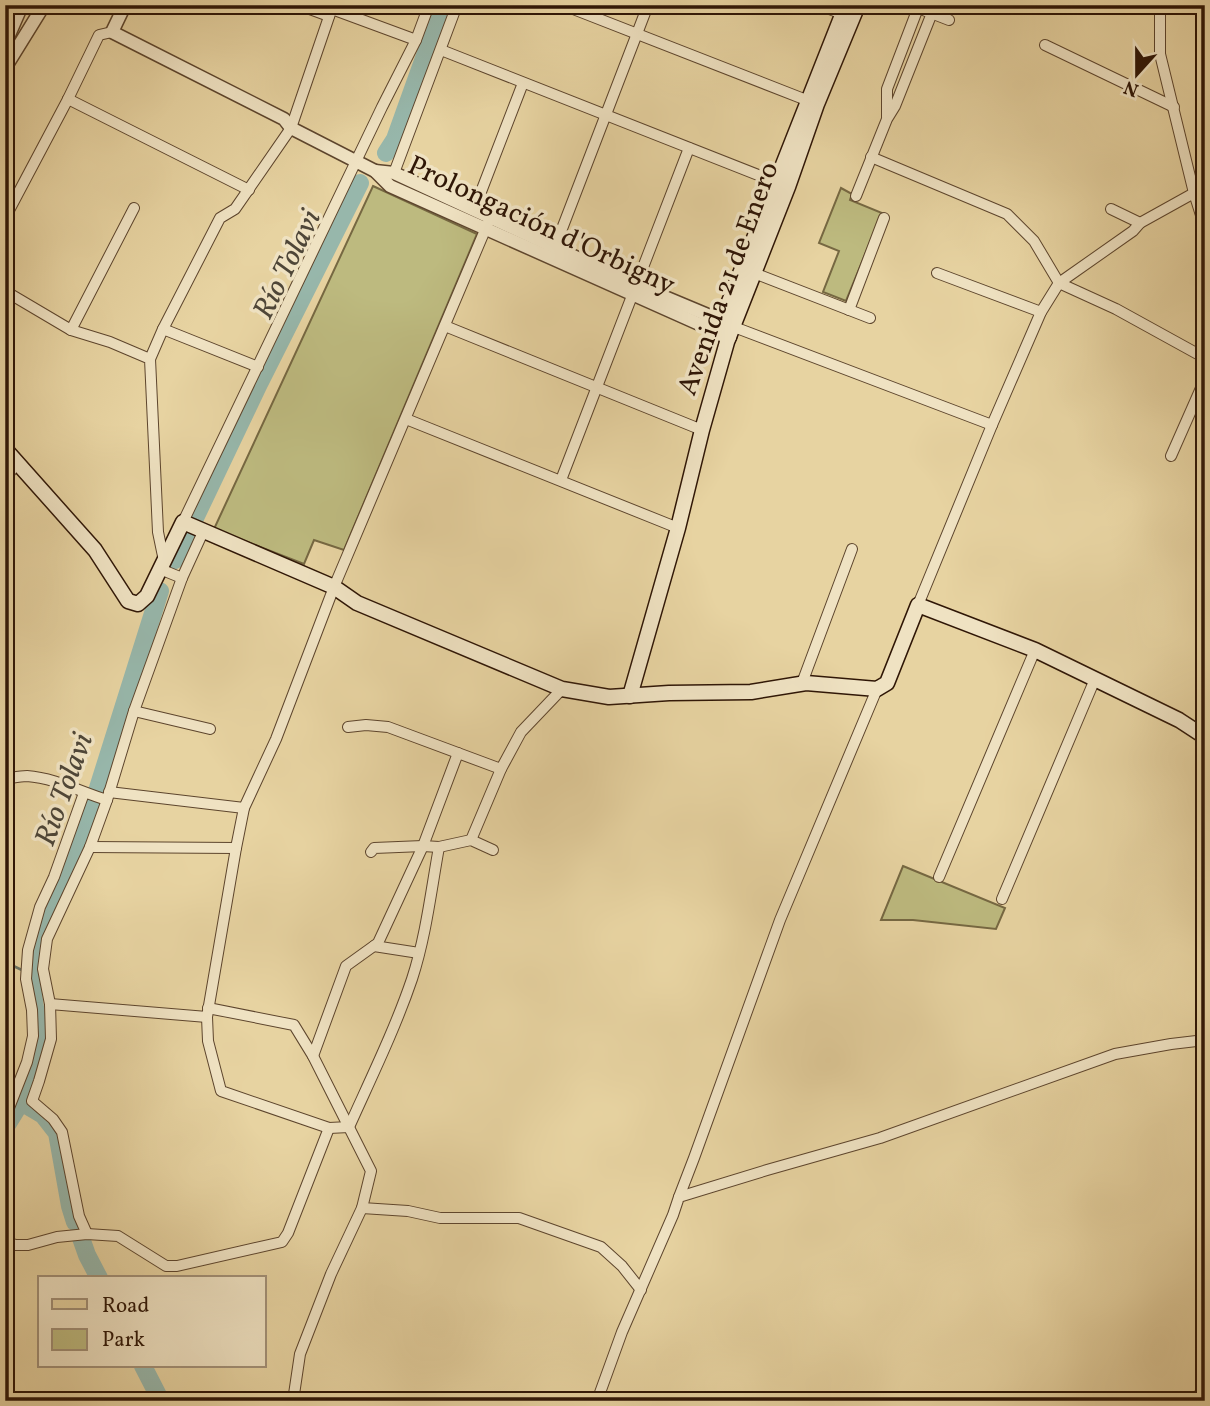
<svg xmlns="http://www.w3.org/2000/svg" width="1210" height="1406" font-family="Vollkorn,serif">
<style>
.green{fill:#bdba7f;stroke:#766842;stroke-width:2}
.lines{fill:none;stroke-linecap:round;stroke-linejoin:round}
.stream{stroke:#6d7769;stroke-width:2.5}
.river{stroke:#97b7ab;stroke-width:18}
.minor-casing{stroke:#5d452d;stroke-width:12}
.tertiary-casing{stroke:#5d452d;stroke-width:15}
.secondary-casing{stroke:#2f1606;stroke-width:17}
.primary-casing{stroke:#2f1606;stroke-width:18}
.minor{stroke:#efe2c2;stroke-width:10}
.tertiary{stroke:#efe2c2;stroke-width:12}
.secondary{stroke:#efe2c2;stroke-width:14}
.primary{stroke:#e7d3a1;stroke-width:16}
.labels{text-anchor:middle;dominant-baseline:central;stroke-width:7;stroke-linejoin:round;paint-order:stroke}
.street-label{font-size:28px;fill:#2f1606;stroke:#efe2c2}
.water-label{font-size:30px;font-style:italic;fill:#4e4638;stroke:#efe2c2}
</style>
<rect width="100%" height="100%" fill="#e7d3a1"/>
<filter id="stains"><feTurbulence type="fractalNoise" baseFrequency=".00286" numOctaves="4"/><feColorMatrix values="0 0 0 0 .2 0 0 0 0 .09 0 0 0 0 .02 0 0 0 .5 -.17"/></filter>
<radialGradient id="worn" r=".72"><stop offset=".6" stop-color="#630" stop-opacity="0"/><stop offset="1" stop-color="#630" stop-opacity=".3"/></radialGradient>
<!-- green -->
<g class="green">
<path d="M373,186L477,234L344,550L314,540L304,564L214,529Z"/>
<path d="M841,188L852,194L850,200L882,213L846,301L823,292L839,251L819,243Z"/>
<path d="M903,866L1005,908L996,929L913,920H881Z"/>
</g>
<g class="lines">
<!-- stream -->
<path class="stream" d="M5,962L24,971"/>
<!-- river -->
<g class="river">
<path d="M386,153L395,139L443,5"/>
<path d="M175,560L258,386L360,183"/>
<path d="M21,1102L43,1115L57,1133L70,1206L75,1222"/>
<path d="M5,1128L21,1102L36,1059L39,1035L30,973L36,944L98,788L160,591"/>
<path d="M81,1238L87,1255L99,1278"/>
<path d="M143,1366L161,1401"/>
</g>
<defs>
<g id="minor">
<path d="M299,5L329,16"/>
<path d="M563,5L814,103"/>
<path d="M819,5L845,15"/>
<path d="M1160,5V54L1194,193L1205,228"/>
<path d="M913,6L949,20"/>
<path d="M332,9L416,40"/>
<path d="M1045,45L1174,107"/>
<path d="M441,50L781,184"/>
<path d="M68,99L249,190"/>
<path d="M887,117V89L918,8"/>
<path d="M871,157L1007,214L1034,241L1059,283L1116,309L1205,358"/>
<path d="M394,173L457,5"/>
<path d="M856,196L887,119L895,106L932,13"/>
<path d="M1111,209L1140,223"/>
<path d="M474,210L523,83"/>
<path d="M5,218L68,99L99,35L112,32"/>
<path d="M555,247L648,5"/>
<path d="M754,273L870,318"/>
<path d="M937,273L1041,312"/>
<path d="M5,291L71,330L110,342L150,359L158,532L164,561"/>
<path d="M849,310L884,218"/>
<path d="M445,326L702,430"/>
<path d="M734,327L992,425"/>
<path d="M163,329L258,367"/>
<path d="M71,330L134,208"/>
<path d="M150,359L163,329L220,218L235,209L291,128L333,5"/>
<path d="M406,419L678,528"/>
<path d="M1171,456L1205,379"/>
<path d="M5,479L17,463"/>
<path d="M561,480L689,148"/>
<path d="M183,522L382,107L416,40L429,5"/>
<path d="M160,569L182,578"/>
<path d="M918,605L992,425L1041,312L1059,283L1133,231L1140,223L1194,193L1205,196"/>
<path d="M802,683L852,549"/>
<path d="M134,711L210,729"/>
<path d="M348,727L366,725L388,727L501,769"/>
<path d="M5,779C12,778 20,776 27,776C55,778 81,792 107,800"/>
<path d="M109,792L244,808"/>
<path d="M471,840L501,769L521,732L562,689"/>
<path d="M90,847L236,848"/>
<path d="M371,852L374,848L423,846L439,847L471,840L493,850"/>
<path d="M939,877L1035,650"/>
<path d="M1002,899L1095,679"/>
<path d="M374,946L419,953"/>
<path d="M50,1004L207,1017"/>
<path d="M208,1008L294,1025L313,1056L371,1171L362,1208L331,1274L300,1354L293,1401"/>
<path d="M313,1056L346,966L378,943L423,846L458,753"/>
<path d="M5,1118L27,1062L33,1036L32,1010L26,979L28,950L40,907L54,877L84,793"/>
<path d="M349,1127L329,1128L221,1091L208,1041L207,1017L236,848L244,808L276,739L334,587L488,223"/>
<path d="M349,1127C371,1078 395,1029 412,979C426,936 431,891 439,847"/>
<path d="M679,1197L694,1158L780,920L877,689"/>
<path d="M362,1208L408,1211L440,1218H519L601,1247L622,1266L641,1290"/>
<path d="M87,1234L79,1216L62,1132L53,1119L32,1101L39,1081L51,1039L50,1004L43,969L47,939L90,847L107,800L134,711L182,578L203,532"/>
<path d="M5,1242L16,1245H28L57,1237L87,1234L118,1236L166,1266H177L282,1242L288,1233L329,1128"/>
<path d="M597,1401L622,1332L673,1215L679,1197L767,1170L880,1138L1115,1054L1171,1044L1205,1040"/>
</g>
<g id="tertiary">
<path d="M125,5L112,32L284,119L291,128L375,171L390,186L717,332"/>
<path d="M5,44L22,5"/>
<path d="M5,68L44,5"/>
<path d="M375,171L394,173L636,285L722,321"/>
</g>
<g id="secondary">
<path d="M729,337L717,332L846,5"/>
<path d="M5,449L95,550L128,601L138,604L147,596L183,522L334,587L357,603L562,689L609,697L669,693L751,692L806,683L877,689L887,683L918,605L1035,650L1179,720L1205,737"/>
<path d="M630,696L678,528L702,430L727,342L788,187L817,104L858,5"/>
</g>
<path id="primary" d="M1198,1401L1205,1392"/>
</defs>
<!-- minor casing -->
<use href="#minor" class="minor-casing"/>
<!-- tertiary casing -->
<use href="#tertiary" class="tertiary-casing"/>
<!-- secondary casing -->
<use href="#secondary" class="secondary-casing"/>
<!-- primary casing -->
<use href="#primary" class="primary-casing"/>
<!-- minor -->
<use href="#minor" class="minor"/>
<!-- tertiary -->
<use href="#tertiary" class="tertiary"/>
<!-- secondary -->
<use href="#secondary" class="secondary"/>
<!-- primary -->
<use href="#primary" class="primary"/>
</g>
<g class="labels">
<!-- street labels -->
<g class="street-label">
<text transform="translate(541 226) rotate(25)">Prolongación d'Orbigny</text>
<text transform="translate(729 279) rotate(-70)">Avenida 21 de Enero</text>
</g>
<!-- water labels -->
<g class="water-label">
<text transform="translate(288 265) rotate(-64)">Río Tolavi</text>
<text transform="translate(65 790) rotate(-70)">Río Tolavi</text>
</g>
</g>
<!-- margin -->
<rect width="1210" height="1406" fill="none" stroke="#e7d3a1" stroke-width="28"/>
<rect x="7" y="7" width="1196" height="1392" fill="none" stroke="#2f1606" stroke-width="3.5"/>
<rect x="14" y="14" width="1182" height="1378" fill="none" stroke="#2f1606" stroke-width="2"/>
<!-- legend -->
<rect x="38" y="1276" width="228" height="91" fill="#efe2c2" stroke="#a29077" stroke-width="2"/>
<rect x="52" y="1299" width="35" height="10" fill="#e7d3a1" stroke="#a29077" stroke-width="2"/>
<text x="102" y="1312" font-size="21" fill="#2f1606">Road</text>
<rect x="52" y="1329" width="35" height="21" fill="#bdba7f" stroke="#a29077" stroke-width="2"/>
<text x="102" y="1346" font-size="21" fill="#2f1606">Park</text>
<!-- north arrow -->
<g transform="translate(1137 74) rotate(201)" stroke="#efe2c2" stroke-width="5" paint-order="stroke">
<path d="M0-5L12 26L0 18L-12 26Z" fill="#2f1606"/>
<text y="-10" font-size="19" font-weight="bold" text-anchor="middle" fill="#2f1606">N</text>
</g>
<rect width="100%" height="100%" filter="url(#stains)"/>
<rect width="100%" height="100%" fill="url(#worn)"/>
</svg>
